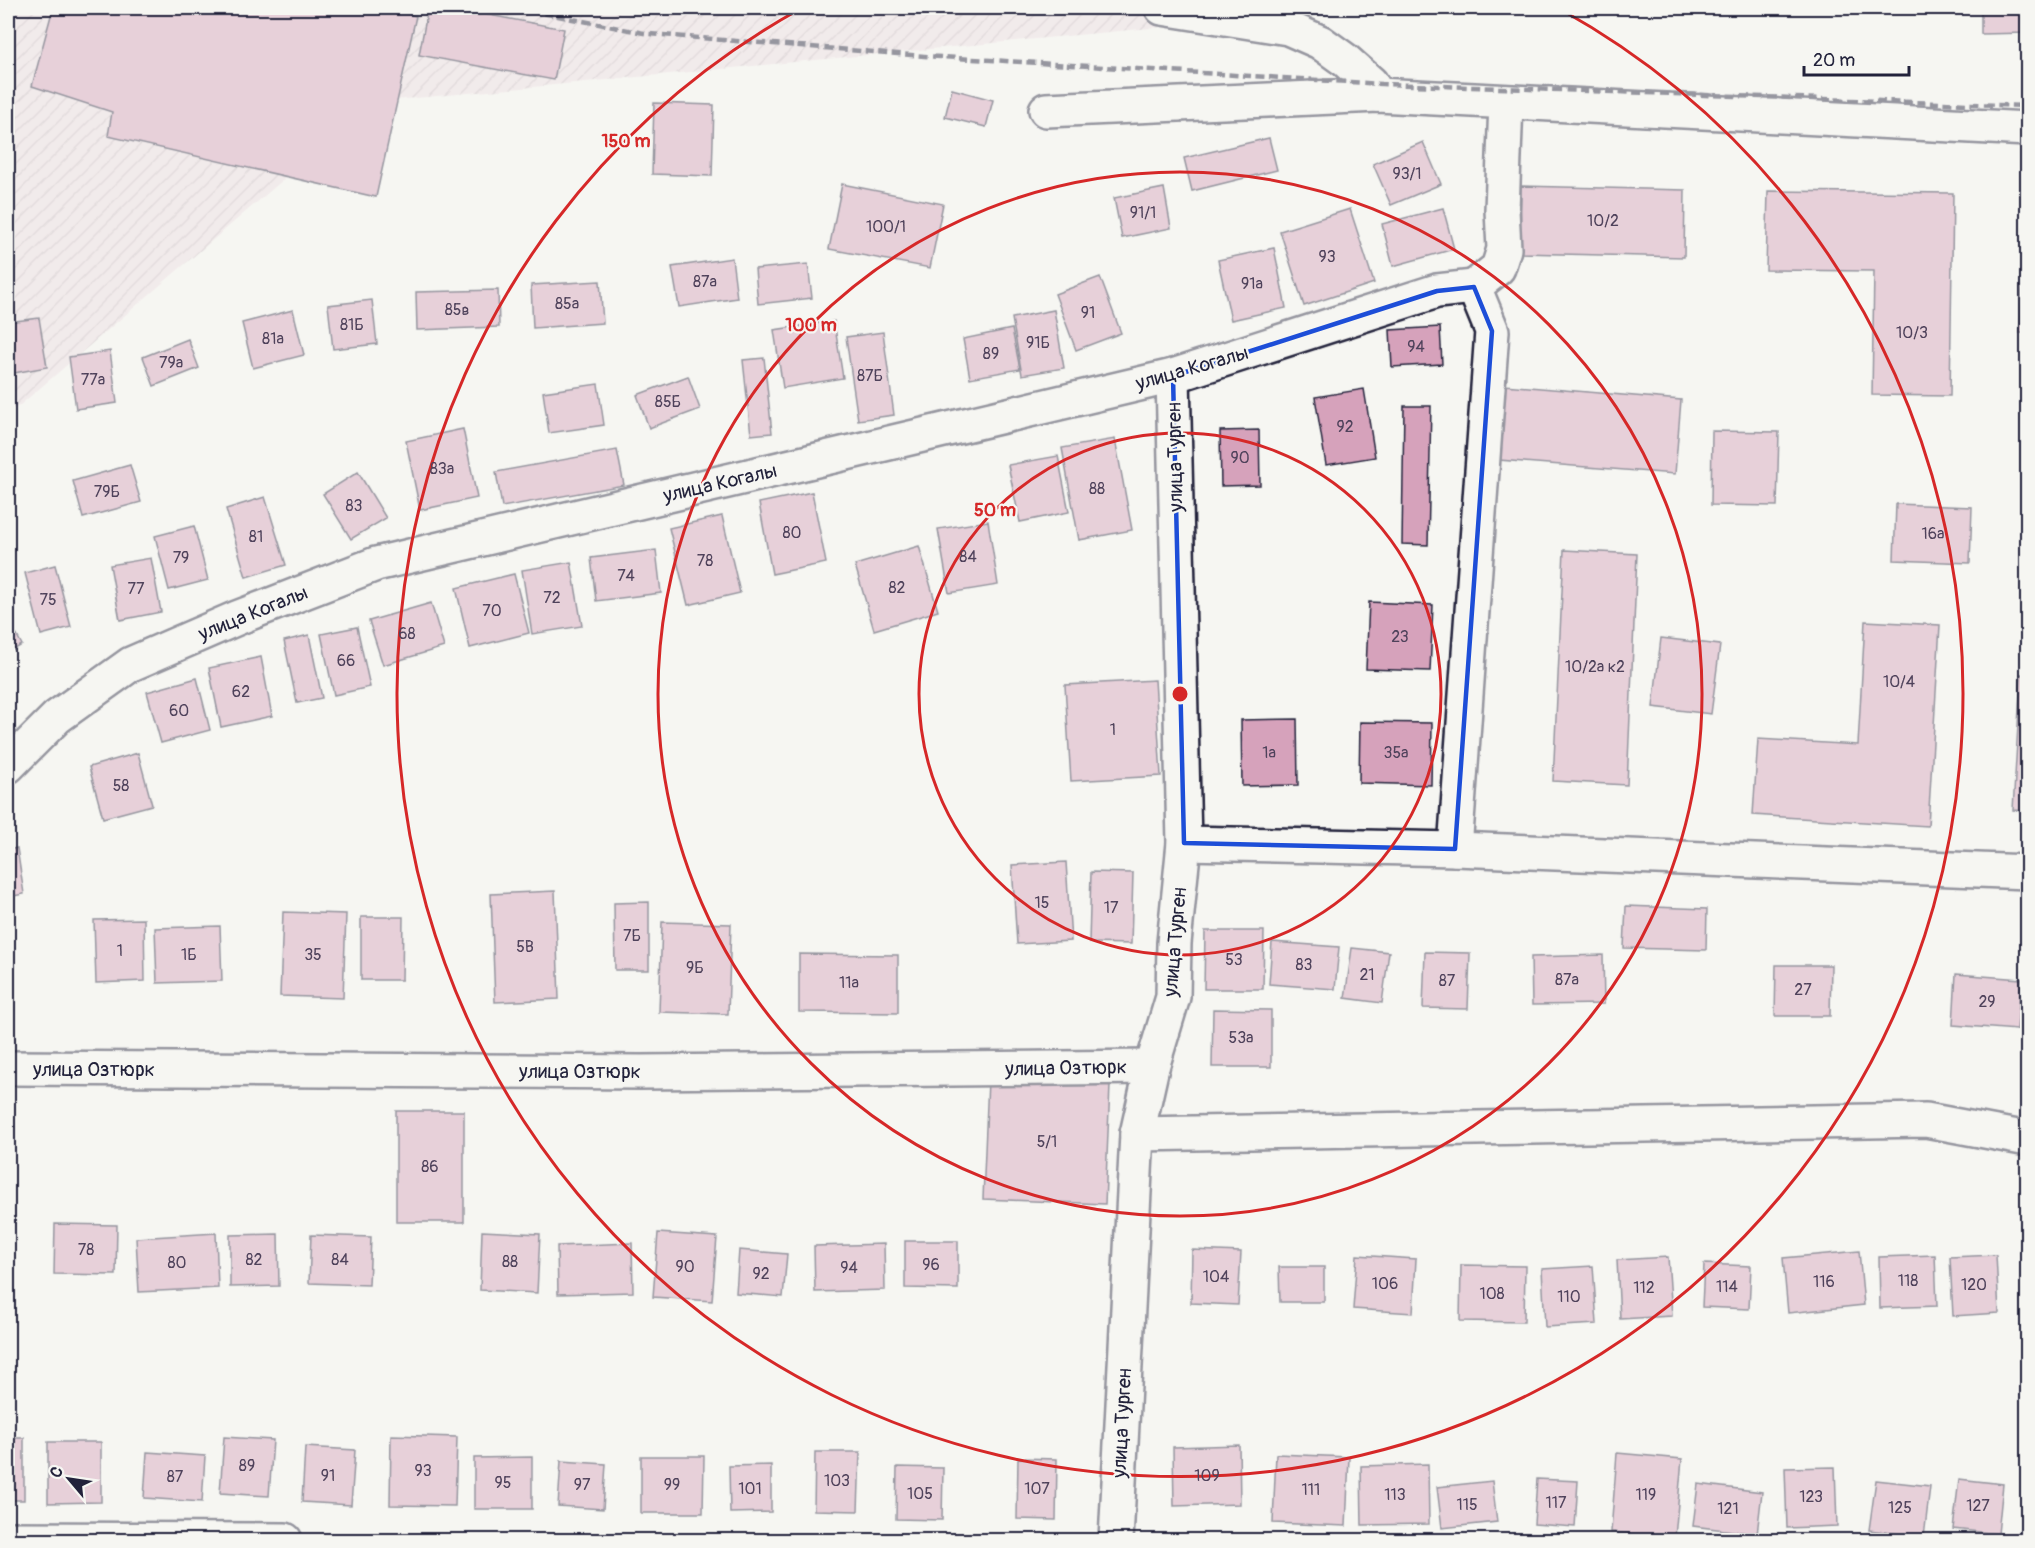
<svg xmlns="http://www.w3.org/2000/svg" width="2035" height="1548" font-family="Pangolin,sans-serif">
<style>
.industrial{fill:url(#industrial-furrows)}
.building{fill:#d6a2bb;stroke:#22223b;stroke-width:1.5}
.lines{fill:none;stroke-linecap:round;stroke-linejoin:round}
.minor-casing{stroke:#22223b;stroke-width:38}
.minor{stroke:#f6f6f2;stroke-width:33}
.rail{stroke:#22223b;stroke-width:4.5;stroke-dasharray:9 4.5;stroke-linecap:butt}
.marked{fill:none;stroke:#1d4ed8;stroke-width:4.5;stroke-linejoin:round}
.ring{fill:none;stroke:#d62828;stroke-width:3}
.labels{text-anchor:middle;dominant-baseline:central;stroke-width:4.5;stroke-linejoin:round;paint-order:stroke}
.number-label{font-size:16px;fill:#4f425b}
.street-label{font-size:20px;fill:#22223b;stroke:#f6f6f2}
.centre{fill:#d62828;stroke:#f6f6f2;stroke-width:3}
.ring-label{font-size:18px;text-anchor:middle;font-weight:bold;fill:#d62828;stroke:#f6f6f2;stroke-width:4.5;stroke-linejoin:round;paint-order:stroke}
</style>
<defs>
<pattern id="industrial-furrows" width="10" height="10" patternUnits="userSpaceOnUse" patternTransform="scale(1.5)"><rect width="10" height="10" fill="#ecdde2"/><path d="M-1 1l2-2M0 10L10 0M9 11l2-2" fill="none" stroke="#cabdc3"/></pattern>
</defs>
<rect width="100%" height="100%" fill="#f6f6f2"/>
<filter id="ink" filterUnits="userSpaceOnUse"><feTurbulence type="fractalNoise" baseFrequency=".0167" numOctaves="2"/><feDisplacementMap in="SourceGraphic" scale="12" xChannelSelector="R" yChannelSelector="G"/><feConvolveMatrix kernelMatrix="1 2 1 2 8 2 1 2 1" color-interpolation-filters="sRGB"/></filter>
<g filter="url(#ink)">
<!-- industrial -->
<path class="industrial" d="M8,8H1360L374,102L19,406L8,411Z"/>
<!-- building -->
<g class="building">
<path d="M53,8H383L416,16L376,197L108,136L112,112L32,86Z"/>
<path d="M428,8H452L564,29L554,80L419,55Z"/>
<path d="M1981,8H2028V33L1981,34Z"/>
<path d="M952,89L993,100L986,127L945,117Z"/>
<path d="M654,103L714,105L712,176L652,174Z"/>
<path d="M1269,138L1277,170L1192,191L1184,158Z"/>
<path d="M1423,142L1441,184L1391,205L1373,164Z"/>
<path d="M842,184L943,204L930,268L829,249Z"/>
<path d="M1521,186L1685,190L1684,257L1520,253Z"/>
<path d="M1164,188L1171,228L1122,238L1114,198Z"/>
<path d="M1768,191L1953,193L1950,396L1872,395L1874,271L1766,270Z"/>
<path d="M2026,196H2028V333H2020Z"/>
<path d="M1443,208L1454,249L1393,266L1382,224Z"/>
<path d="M1350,209L1374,283L1304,306L1280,231Z"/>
<path d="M1274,248L1286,308L1231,320L1218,260Z"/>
<path d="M732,258L737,298L679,307L672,267Z"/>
<path d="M808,264L812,298L758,304L755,269Z"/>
<path d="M1100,277L1121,333L1076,350L1055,294Z"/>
<path d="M600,281L603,323L533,328L531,285Z"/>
<path d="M498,290L499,327L417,330L416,292Z"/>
<path d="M372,300L377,344L333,349L328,305Z"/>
<path d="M293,310L304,355L253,368L242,323Z"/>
<path d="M1054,310L1064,368L1022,375L1012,318Z"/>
<path d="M39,318L47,367L8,374V322Z"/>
<path d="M834,321L843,378L783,388L774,330Z"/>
<path d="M1440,327L1442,364L1392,367L1390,330Z"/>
<path d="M1012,329L1020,369L970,378L963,339Z"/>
<path d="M883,332L894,415L858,420L846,337Z"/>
<path d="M188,339L199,368L154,386L143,357Z"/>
<path d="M110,351L117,403L76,409L69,357Z"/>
<path d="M764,358L772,433L751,435L743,360Z"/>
<path d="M688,376L700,409L649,428L637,395Z"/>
<path d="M598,384L604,425L549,433L543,392Z"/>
<path d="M1504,385L1681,400L1675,474L1499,460Z"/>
<path d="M1364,389L1375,457L1326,465L1315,397Z"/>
<path d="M1404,406H1431L1428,545L1402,544Z"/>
<path d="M463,429L477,498L420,510L406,441Z"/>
<path d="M1259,430L1260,485L1221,486L1220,431Z"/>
<path d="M1712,431L1779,432L1777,506L1711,505Z"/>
<path d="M1115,439L1132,530L1079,540L1062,448Z"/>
<path d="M617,450L624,485L502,507L496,472Z"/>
<path d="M1058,456L1069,512L1020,522L1008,465Z"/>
<path d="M130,465L141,502L83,518L73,481Z"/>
<path d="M358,472L386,518L351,539L323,494Z"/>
<path d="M812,492L826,563L772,574L759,503Z"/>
<path d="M265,497L286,565L246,577L226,509Z"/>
<path d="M1896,504L1972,507L1970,563L1894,560Z"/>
<path d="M722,516L740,593L688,605L669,528Z"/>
<path d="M988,521L998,585L949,593L938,529Z"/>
<path d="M194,526L208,580L169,590L155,536Z"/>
<path d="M919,546L938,611L874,630L855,565Z"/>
<path d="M656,550L661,593L596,601L591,558Z"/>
<path d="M1564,550L1637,554L1627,785L1553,781Z"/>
<path d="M151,558L161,612L120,620L110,565Z"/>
<path d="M571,562L582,626L532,634L522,570Z"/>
<path d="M55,565L71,627L41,635L25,573Z"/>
<path d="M514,574L529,633L470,648L456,588Z"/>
<path d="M1369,602L1433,605L1430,671L1366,669Z"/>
<path d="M431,603L444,647L383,665L369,621Z"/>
<path d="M8,619L22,645L8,653Z"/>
<path d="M1865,621L1940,625L1928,826L1753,815L1758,739L1858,745Z"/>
<path d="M357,627L370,687L334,695L321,634Z"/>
<path d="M309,635L322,698L297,703L284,641Z"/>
<path d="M1661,638L1720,645L1711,714L1653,707Z"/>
<path d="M261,657L272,716L221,727L209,668Z"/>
<path d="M2021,674L2028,675V811L2013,810Z"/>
<path d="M197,678L210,730L161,743L147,692Z"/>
<path d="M1155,680L1161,776L1071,781L1065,685Z"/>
<path d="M1297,719L1298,785L1242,786L1241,720Z"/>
<path d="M1360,722L1432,723L1431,785L1359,783Z"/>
<path d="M138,753L152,805L103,818L89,767Z"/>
<path d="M17,848L24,894L8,897V850Z"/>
<path d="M1066,862L1071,941L1017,944L1012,865Z"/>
<path d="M1091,872L1133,873L1131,944L1089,943Z"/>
<path d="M555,891L559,999L495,1002L491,894Z"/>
<path d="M649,902V970H615L614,903Z"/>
<path d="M1626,906L1707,909L1706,950L1624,948Z"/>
<path d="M283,912L346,914L343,998L280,996Z"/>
<path d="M361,917H403L402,980H361Z"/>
<path d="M144,919L145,981L96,983L94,920Z"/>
<path d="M662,922L731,924L728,1014L659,1012Z"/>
<path d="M220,926L222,981L157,983L155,928Z"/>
<path d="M1205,931H1264L1263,989H1204Z"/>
<path d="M1272,942L1339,947L1335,989L1269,984Z"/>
<path d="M1352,948L1389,952L1382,1003L1345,998Z"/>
<path d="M1425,952L1470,953L1468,1009L1423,1008Z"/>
<path d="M799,954L898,955V1013L799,1012Z"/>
<path d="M1603,955L1604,1004L1532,1005L1531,957Z"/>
<path d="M1776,965H1831L1830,1016H1775Z"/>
<path d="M1956,974L2021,979L2017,1030L1953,1025Z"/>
<path d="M1213,1009L1271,1010V1067H1212Z"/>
<path d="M988,1080L1110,1085L1105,1204L983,1199Z"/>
<rect x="396" y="1111" width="68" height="111"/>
<path d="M55,1224L117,1225L116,1275L54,1274Z"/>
<path d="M482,1231L540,1234L537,1293L480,1290Z"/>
<path d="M216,1233L218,1288L139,1292L136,1238Z"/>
<path d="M658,1233L717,1237L712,1301L653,1297Z"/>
<path d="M278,1234L279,1286L230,1287V1235Z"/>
<path d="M311,1235L371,1237L369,1285L309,1283Z"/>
<path d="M905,1241H958V1289L905,1288Z"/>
<path d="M632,1243L633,1292L558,1294L557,1246Z"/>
<path d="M884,1244L885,1290L815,1292L814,1246Z"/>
<path d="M739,1250L787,1254L783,1297L736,1293Z"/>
<path d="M1192,1250L1241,1252L1238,1305L1191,1303Z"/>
<path d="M1859,1251L1864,1305L1788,1313L1783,1258Z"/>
<path d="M1357,1255L1416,1259L1413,1313L1353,1309Z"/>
<path d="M1935,1255L1937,1306L1880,1308L1879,1257Z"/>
<path d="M1996,1255L1999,1313L1953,1316L1950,1257Z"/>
<path d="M1668,1257L1672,1316L1620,1319L1617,1260Z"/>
<path d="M1704,1264L1751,1266L1749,1309L1702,1307Z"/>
<path d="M1461,1265L1525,1266L1524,1322L1460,1321Z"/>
<path d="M1593,1266L1597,1324L1545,1327L1542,1269Z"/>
<path d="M1279,1267H1324V1302H1280Z"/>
<path d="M391,1435L457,1437L455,1506L390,1505Z"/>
<path d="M224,1437L273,1440L269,1496L220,1493Z"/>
<rect x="8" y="1438" width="16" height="62"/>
<path d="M48,1442H101V1502L48,1503Z"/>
<path d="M1239,1445L1240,1504L1174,1506L1173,1447Z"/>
<path d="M305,1447L355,1450L351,1505L302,1502Z"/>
<path d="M147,1452L205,1456L202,1502L144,1498Z"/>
<path d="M815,1452H860L858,1511L814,1510Z"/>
<path d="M1617,1453L1682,1459L1675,1537L1611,1532Z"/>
<path d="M1276,1454L1349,1457L1346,1526L1273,1523Z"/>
<path d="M641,1456H704L703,1513H641Z"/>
<path d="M532,1457V1509H474V1458Z"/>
<path d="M1018,1458L1057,1459L1056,1520L1017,1519Z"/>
<path d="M561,1461L606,1464L603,1509L558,1506Z"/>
<path d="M1428,1464L1429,1524L1362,1525L1361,1466Z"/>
<path d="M771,1465V1512L730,1513L729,1466Z"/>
<path d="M897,1467L943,1468L942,1520L896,1519Z"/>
<path d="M1835,1467L1837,1526L1787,1528L1785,1468Z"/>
<path d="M1537,1479L1578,1481L1575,1527L1534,1524Z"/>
<path d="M1959,1479L2003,1484L1998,1534L1953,1529Z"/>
<path d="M1876,1480L1930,1486L1924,1537L1869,1530Z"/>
<path d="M1492,1481L1497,1522L1442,1528L1437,1487Z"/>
<path d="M1698,1484L1762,1492L1757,1534L1693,1526Z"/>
</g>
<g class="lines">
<defs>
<g id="minor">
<path d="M1162,8L1288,28L1320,42L1345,60L1371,83L1378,95"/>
<path d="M1046,110L1378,95L2028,129"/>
<path d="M1474,287L1498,268L1504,249L1502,210L1506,102"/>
<path d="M8,766L57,717L131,664L237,618L376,564L1173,376L1437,291L1474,287"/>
<path d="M1184,843L1455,849L2028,872"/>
<path d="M1455,849L1492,331L1474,287"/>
<path d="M8,1068L641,1072L1152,1067"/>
<path d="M1137,1134L1926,1120L2028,1139"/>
<path d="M8,1539L285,1540"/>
<path d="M1116,1540L1137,1134L1152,1067L1173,997L1174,943L1184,843L1173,376"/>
</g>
</defs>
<!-- minor casing -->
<use href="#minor" class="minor-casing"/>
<!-- minor -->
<use href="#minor" class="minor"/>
<!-- rail -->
<path class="rail" d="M517,8L649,34L924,56L1382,84L2028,106"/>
</g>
</g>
<!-- marked area -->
<path d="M0 0H2035V1548H0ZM1474,287L1492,331L1455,849L1184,843L1173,376L1437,291Z" fill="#f6f6f2" fill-opacity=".55" fill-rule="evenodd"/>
<path class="marked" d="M1474,287L1492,331L1455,849L1184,843L1173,376L1437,291Z"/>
<!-- distance rings -->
<g class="ring">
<circle cx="1180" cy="694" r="261"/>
<circle cx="1180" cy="694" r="522"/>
<path d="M1560 9A783 783 0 1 1 800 9"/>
</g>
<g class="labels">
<!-- number labels -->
<g class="number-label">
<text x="1407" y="174">93/1</text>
<text x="1143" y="213">91/1</text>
<text x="1603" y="221">10/2</text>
<text x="886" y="227">100/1</text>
<text x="1327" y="257">93</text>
<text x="705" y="282">87а</text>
<text x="1252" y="284">91а</text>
<text x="567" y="304">85а</text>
<text x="457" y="310">85в</text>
<text x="1088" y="313">91</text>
<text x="352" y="325">81Б</text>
<text x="1912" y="333">10/3</text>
<text x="273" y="339">81а</text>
<text x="1038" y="343">91Б</text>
<text x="1416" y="347">94</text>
<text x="991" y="354">89</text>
<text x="171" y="363">79а</text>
<text x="870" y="376">87Б</text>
<text x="93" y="380">77а</text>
<text x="668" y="402">85Б</text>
<text x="1345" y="427">92</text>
<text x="1240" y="458">90</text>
<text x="442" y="469">83а</text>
<text x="1097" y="489">88</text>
<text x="107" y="492">79Б</text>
<text x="354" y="506">83</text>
<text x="792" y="533">80</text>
<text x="1933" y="534">16а</text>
<text x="256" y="537">81</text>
<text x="968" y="557">84</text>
<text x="181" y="558">79</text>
<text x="705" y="561">78</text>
<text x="626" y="576">74</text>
<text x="897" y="588">82</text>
<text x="136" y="589">77</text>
<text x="552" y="598">72</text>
<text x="48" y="600">75</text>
<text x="492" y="611">70</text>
<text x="407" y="634">68</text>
<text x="1400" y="637">23</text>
<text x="346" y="661">66</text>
<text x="1595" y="667">10/2а к2</text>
<text x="1899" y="682">10/4</text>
<text x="241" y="692">62</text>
<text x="179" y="711">60</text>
<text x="1113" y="730">1</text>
<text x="1269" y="753">1а</text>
<text x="1396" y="753">35а</text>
<text x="121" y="786">58</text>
<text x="1042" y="903">15</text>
<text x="1111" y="908">17</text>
<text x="632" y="936">7Б</text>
<text x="525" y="947">5В</text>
<text x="120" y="951">1</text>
<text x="189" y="955">1Б</text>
<text x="313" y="955">35</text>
<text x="1234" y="960">53</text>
<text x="1304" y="965">83</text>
<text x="695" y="968">9Б</text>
<text x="1367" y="975">21</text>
<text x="1567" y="980">87а</text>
<text x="1447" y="981">87</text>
<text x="849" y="983">11а</text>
<text x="1803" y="990">27</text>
<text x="1987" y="1002">29</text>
<text x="1241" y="1038">53а</text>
<text x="1047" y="1142">5/1</text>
<text x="430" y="1167">86</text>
<text x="86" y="1250">78</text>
<text x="254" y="1260">82</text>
<text x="340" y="1260">84</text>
<text x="510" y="1262">88</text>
<text x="177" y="1263">80</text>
<text x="931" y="1265">96</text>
<text x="685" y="1267">90</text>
<text x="849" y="1268">94</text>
<text x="761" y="1274">92</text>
<text x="1216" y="1277">104</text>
<text x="1908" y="1281">118</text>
<text x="1824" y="1282">116</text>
<text x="1385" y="1284">106</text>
<text x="1974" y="1285">120</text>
<text x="1727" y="1287">114</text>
<text x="1644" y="1288">112</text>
<text x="1492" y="1294">108</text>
<text x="1569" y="1297">110</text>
<text x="247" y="1466">89</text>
<text x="423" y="1471">93</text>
<text x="328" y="1476">91</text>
<text x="1207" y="1476">109</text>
<text x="175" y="1477">87</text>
<text x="837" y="1481">103</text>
<text x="503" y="1483">95</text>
<text x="582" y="1485">97</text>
<text x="672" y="1485">99</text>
<text x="750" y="1489">101</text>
<text x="1037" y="1489">107</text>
<text x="1311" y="1490">111</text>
<text x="920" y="1494">105</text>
<text x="1395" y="1495">113</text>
<text x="1646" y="1495">119</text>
<text x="1811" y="1497">123</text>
<text x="1556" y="1503">117</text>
<text x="1467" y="1505">115</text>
<text x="1978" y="1506">127</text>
<text x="1900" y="1508">125</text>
<text x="1728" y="1509">121</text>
</g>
<!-- street labels -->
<g class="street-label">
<text transform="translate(1192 368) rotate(-16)">улица Когалы</text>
<text transform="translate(1175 457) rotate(-91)">улица Турген</text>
<text transform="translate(720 483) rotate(-13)">улица Когалы</text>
<text transform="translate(253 613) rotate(-22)">улица Когалы</text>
<text transform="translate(1175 942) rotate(-85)">улица Турген</text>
<text transform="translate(1066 1068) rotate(-1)">улица Озтюрк</text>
<text x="94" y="1069">улица Озтюрк</text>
<text x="580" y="1071">улица Озтюрк</text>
<text transform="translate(1122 1423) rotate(-87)">улица Турген</text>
</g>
</g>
<circle cx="1180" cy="694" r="9" class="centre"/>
<g class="ring-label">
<text x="626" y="147">150 m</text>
<text x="811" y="331">100 m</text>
<text x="995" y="516">50 m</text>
</g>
<!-- margin -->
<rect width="2035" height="1548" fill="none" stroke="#f6f6f2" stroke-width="30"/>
<rect x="15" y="15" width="2005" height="1518" fill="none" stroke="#22223b" stroke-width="2" filter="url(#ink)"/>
<!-- north arrow -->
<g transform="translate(69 1479) rotate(299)" stroke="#f6f6f2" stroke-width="4.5" paint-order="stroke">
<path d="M0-4.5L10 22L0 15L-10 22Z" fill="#22223b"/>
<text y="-9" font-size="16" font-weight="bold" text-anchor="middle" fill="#22223b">С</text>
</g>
<!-- scale -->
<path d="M1804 66v9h105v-9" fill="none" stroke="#22223b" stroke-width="3"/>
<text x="1813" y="66" font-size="18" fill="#22223b" stroke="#f6f6f2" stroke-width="4.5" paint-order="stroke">20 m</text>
</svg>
